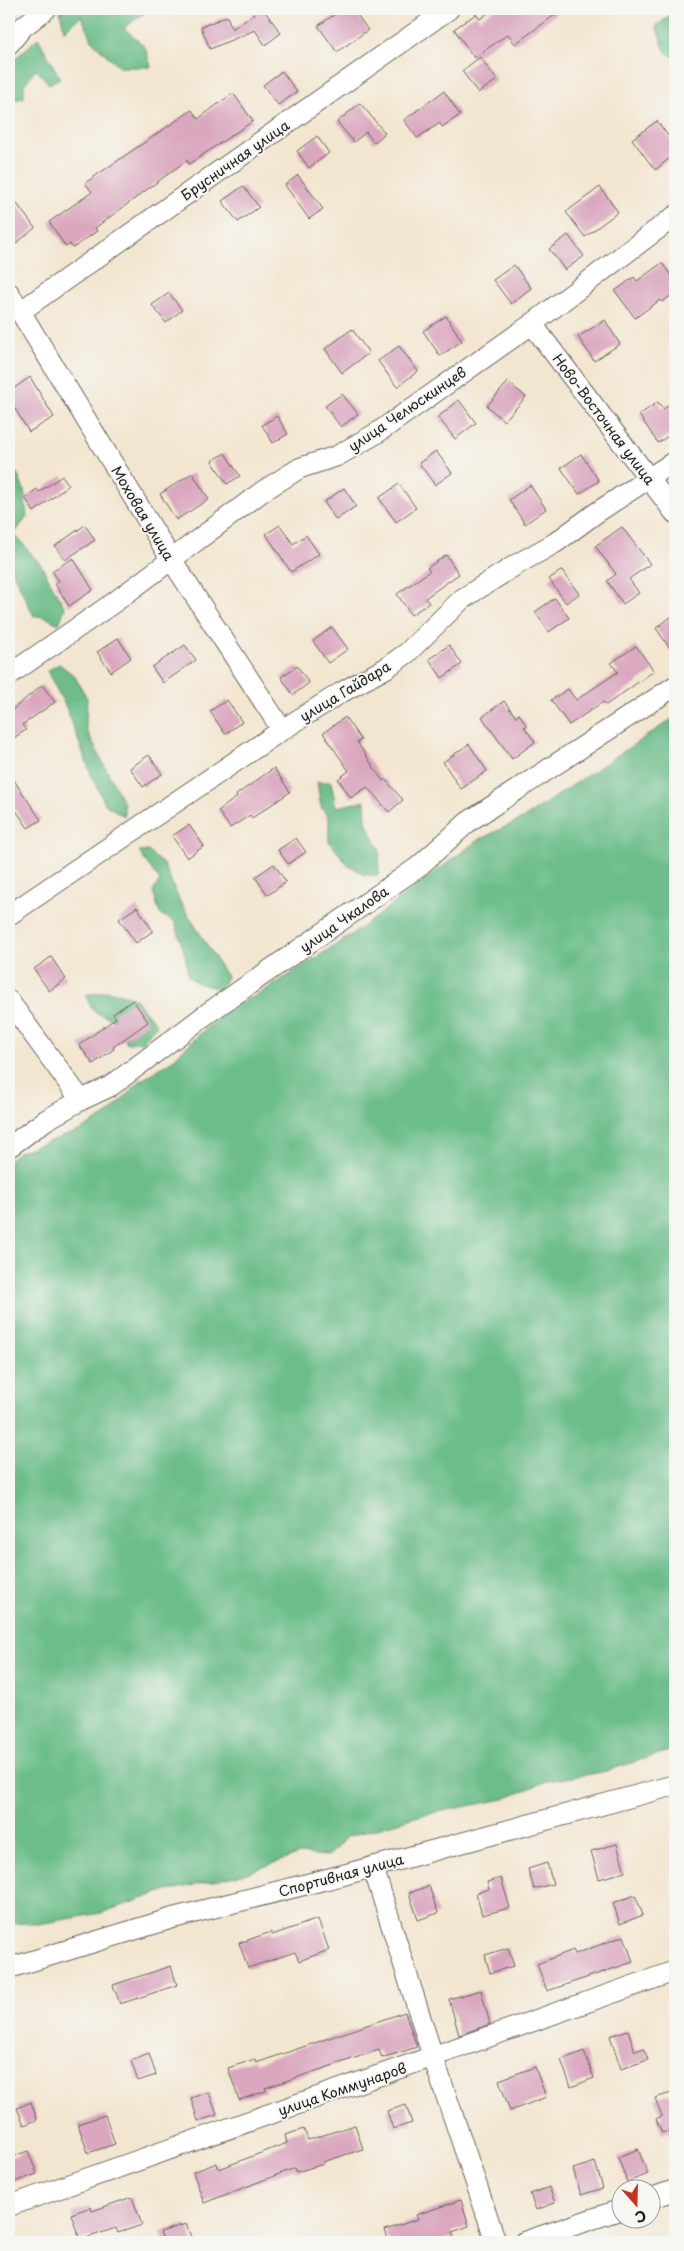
<svg xmlns="http://www.w3.org/2000/svg" width="684" height="2251" font-family="'Playpen Sans',sans-serif">
<style>
.forest{fill:#6cbd89;stroke:#446c52}
.building{fill:#daa7bf}
.lines{fill:none;stroke-linecap:round;stroke-linejoin:round}
.minor-casing{stroke:#67635b;stroke-width:22}
.minor{stroke:#fff;stroke-width:20}
.labels{text-anchor:middle;dominant-baseline:central;stroke-width:4;stroke-linejoin:round;paint-order:stroke}
.street-label{font-size:14px;fill:#1c1c1c;stroke:#f6f6f2}
</style>
<rect width="100%" height="100%" fill="#f6f6f2"/>
<filter id="ink" filterUnits="userSpaceOnUse"><feTurbulence type="fractalNoise" baseFrequency=".02" numOctaves="2"/><feDisplacementMap in="SourceGraphic" scale="10" xChannelSelector="R" yChannelSelector="G"/><feConvolveMatrix kernelMatrix="1 2 1 2 8 2 1 2 1" color-interpolation-filters="sRGB"/></filter>
<filter id="wash" filterUnits="userSpaceOnUse"><feTurbulence type="fractalNoise" baseFrequency=".0096" numOctaves="4" result="noise"/><feDisplacementMap in="SourceGraphic" scale="20" xChannelSelector="R" yChannelSelector="G"/><feGaussianBlur stdDeviation="1.12" result="paint"/><feColorMatrix in="noise" values="0 0 0 0 0 0 0 0 0 0 0 0 0 0 0 0 0 1.4 0 .05"/><feComposite in="paint" operator="in"/></filter>
<g filter="url(#wash)">
<rect width="100%" height="100%" fill="#f3e6d0"/>
<!-- forest -->
<g class="forest">
<path d="M62,9H150L124,28L145,47L151,67H119L93,42L81,16L64,31L60,10Z"/>
<path d="M675,12V58L665,51L656,26Z"/>
<path d="M38,38L60,78L49,84L36,69L24,85V98L13,100L9,90V64Z"/>
<path d="M17,473L24,490L27,517L14,534L41,565L65,608L59,624L45,617L34,616L9,564V475Z"/>
<path d="M59,664L74,675L87,698L86,729L124,804V816L106,805L92,777L66,707L47,671Z"/>
<path d="M675,717V1749L603,1772L547,1781L504,1799L422,1815L346,1837L329,1856L300,1854L244,1874L162,1892L101,1913L39,1924L9,1923V1159L19,1152L81,1130L108,1114L139,1082L171,1061L229,1007L256,996L353,934L478,840L522,819Z"/>
<path d="M317,782H331L336,807L365,801L366,822L380,850L378,875H364L346,863L329,841V818L321,807Z"/>
<path d="M148,851L164,865L179,900L227,977L220,989L197,983L188,976L185,955L175,922L160,914L153,891L160,881L139,852Z"/>
<path d="M108,991L133,997L157,1025L142,1042L127,1043L117,1021L93,1011L85,995Z"/>
</g>
<g id="blocks">
<!-- building -->
<g class="building">
<path d="M261,9H263L281,33L265,45L255,30L210,49L201,27L227,16L232,29Z"/>
<path d="M342,9H353L368,30L337,52L318,26Z"/>
<path d="M494,9H563L515,44L508,34L474,58L454,29L476,14L480,19Z"/>
<path d="M480,57L497,80L478,93L462,71Z"/>
<path d="M282,71L297,92L278,105L263,85Z"/>
<path d="M444,91L460,115L442,127L440,123L417,138L404,120Z"/>
<path d="M233,93L253,121L189,164L187,160L95,228L97,231L73,248L70,244L66,247L49,222L92,192L85,183L192,110L198,119Z"/>
<path d="M360,103L385,133L374,143L366,132L354,142L337,122Z"/>
<path d="M657,121L675,145V154L655,170L632,139Z"/>
<path d="M317,136L329,153L309,168L297,151Z"/>
<path d="M298,175L323,209L309,219L285,185Z"/>
<path d="M243,186L259,207L238,222L222,201Z"/>
<path d="M600,187L618,212L585,237L566,212Z"/>
<path d="M9,193L35,228L9,249Z"/>
<path d="M568,235L584,256L565,270L549,249Z"/>
<path d="M662,263L675,281V293L662,302L660,300L635,318L615,291L634,277L637,281Z"/>
<path d="M514,265L531,288L511,304L493,280Z"/>
<path d="M169,293L182,310L166,323L152,305Z"/>
<path d="M446,316L462,341L440,356L423,331Z"/>
<path d="M605,320L620,344L594,361L578,337Z"/>
<path d="M352,329L369,353L342,373L325,349Z"/>
<path d="M399,346L418,371L397,387L378,361Z"/>
<path d="M30,377L54,417L29,432L9,399V392Z"/>
<path d="M508,382L526,397L504,421L487,406Z"/>
<path d="M342,394L358,414L341,427L325,406Z"/>
<path d="M459,400L476,423L455,439L438,417Z"/>
<path d="M675,401V431L658,443L639,415L658,402L663,409Z"/>
<path d="M277,416L288,434L273,443L262,425Z"/>
<path d="M436,451L452,473L435,485L419,463Z"/>
<path d="M225,453L240,476L227,484L212,461Z"/>
<path d="M581,454L599,481L579,494L561,468Z"/>
<path d="M192,473L209,499L176,520L160,494Z"/>
<path d="M62,476L69,485L34,512L25,498L37,489L39,492Z"/>
<path d="M399,484L416,508L396,522L379,498Z"/>
<path d="M530,485L546,509L525,524L509,500Z"/>
<path d="M344,488L356,506L336,520L324,502Z"/>
<path d="M85,525L95,540L65,560L55,546Z"/>
<path d="M280,525L293,544L306,535L319,554L291,572L266,534Z"/>
<path d="M622,527L650,564L629,579L639,593L623,604L607,581L616,574L595,546Z"/>
<path d="M446,555L459,574L425,598L429,603L411,615L397,594L430,571L427,568Z"/>
<path d="M73,558L93,590L69,606L55,584L59,581L52,571Z"/>
<path d="M562,570L579,594L566,603L549,579Z"/>
<path d="M555,598L569,618L549,632L535,612Z"/>
<path d="M675,614V656L656,628Z"/>
<path d="M332,627L348,649L328,663L313,641Z"/>
<path d="M118,638L131,658L111,672L97,652Z"/>
<path d="M185,645L196,660L163,683L152,667Z"/>
<path d="M449,645L462,664L442,678L429,659Z"/>
<path d="M636,646L654,671L606,705L603,702L569,725L551,700L568,689L576,700L618,672L611,663Z"/>
<path d="M297,666L309,683L293,695L281,677Z"/>
<path d="M42,685L55,702L22,725L26,730L9,741V706L12,710Z"/>
<path d="M227,700L242,722L225,734L210,711Z"/>
<path d="M504,701L516,717L519,714L527,726L524,727L535,742L512,759L482,717Z"/>
<path d="M345,717L361,740L357,742L383,781L385,779L403,800L389,812L367,787L351,798L338,779L349,771L323,733Z"/>
<path d="M469,744L487,771L461,789L443,762Z"/>
<path d="M149,755L162,774L143,787L130,768Z"/>
<path d="M274,768L290,792L252,818L250,815L230,828L218,811L237,797L236,795Z"/>
<path d="M9,773L41,820L28,828L9,800Z"/>
<path d="M189,825L204,846L187,858L172,836Z"/>
<path d="M296,838L306,852L288,864L278,850Z"/>
<path d="M274,864L286,882L268,895L255,877Z"/>
<path d="M137,907L153,931L136,943L119,919Z"/>
<path d="M51,957L66,979L49,991L34,969Z"/>
<path d="M133,1000L148,1022L113,1047L114,1049L93,1064L79,1045L116,1018L113,1014Z"/>
<path d="M617,1844L625,1872L599,1879L591,1851Z"/>
<path d="M547,1863L553,1884L534,1889L528,1869Z"/>
<path d="M501,1878L510,1908L482,1915L476,1893L489,1889L487,1882Z"/>
<path d="M429,1886L438,1913L418,1920L409,1893Z"/>
<path d="M635,1895L643,1915L620,1924L613,1903Z"/>
<path d="M318,1919L329,1950L299,1961L295,1952L248,1968L239,1943L271,1932L272,1935Z"/>
<path d="M624,1936L633,1962L547,1991L537,1964L573,1950L575,1954Z"/>
<path d="M508,1948L514,1966L490,1973L485,1955Z"/>
<path d="M171,1966L177,1985L120,2004L113,1985Z"/>
<path d="M481,1990L490,2024L459,2035L449,1999Z"/>
<path d="M405,2012L417,2047L382,2058L379,2050L265,2088L266,2091L239,2100L228,2068L255,2059L256,2063Z"/>
<path d="M628,2030L635,2051L644,2048L648,2060L621,2069L610,2036Z"/>
<path d="M584,2051L594,2078L571,2087L561,2060Z"/>
<path d="M149,2054L156,2075L138,2081L131,2061Z"/>
<path d="M535,2067L546,2097L510,2111L499,2080Z"/>
<path d="M209,2092L217,2115L198,2121L191,2098Z"/>
<path d="M671,2093L675,2105L674,2148L668,2131L662,2133L656,2119L662,2116L655,2098Z"/>
<path d="M31,2102L37,2120L24,2125L17,2108Z"/>
<path d="M406,2105L412,2123L393,2129L387,2111Z"/>
<path d="M105,2115L115,2144L88,2153L78,2124Z"/>
<path d="M355,2125L363,2149L323,2162L324,2164L296,2172L295,2168L204,2203L193,2172L217,2163L219,2169L287,2143L285,2135L304,2129L308,2140Z"/>
<path d="M638,2149L648,2174L627,2182L618,2157Z"/>
<path d="M28,2151L37,2174L9,2184V2158Z"/>
<path d="M595,2162L603,2188L581,2195L573,2169Z"/>
<path d="M549,2187L555,2203L536,2210L530,2194Z"/>
<path d="M132,2197L142,2225L118,2233L116,2228L80,2240L71,2214L91,2207L92,2211Z"/>
<path d="M461,2200L469,2226L452,2232L454,2237L439,2242H389L385,2230L418,2219L416,2215Z"/>
<path d="M186,2224L193,2242H164L160,2232Z"/>
</g>
</g>
</g>
<g filter="url(#ink)">
<use href="#blocks" fill-opacity="0" stroke="#67635b" stroke-width="1"/>
<g class="lines">
<defs>
<g id="minor">
<path d="M9,44L23,27L46,9"/>
<path d="M9,293L171,559L282,730"/>
<path d="M21,311L449,9"/>
<path d="M532,324L675,513"/>
<path d="M9,675L116,601L263,491L300,468L337,456L377,433L532,324L675,216"/>
<path d="M9,915L282,730L342,692L386,668L407,653L462,599L519,563L555,543L596,513L675,461"/>
<path d="M9,1001L81,1100"/>
<path d="M9,1147L46,1120L81,1100L111,1086L208,1013L418,867L468,822L675,686"/>
<path d="M373,1867L433,2057L496,2242"/>
<path d="M9,1968L173,1918L343,1875L675,1785"/>
<path d="M652,2198L675,2190"/>
<path d="M9,2206L675,1971"/>
<path d="M524,2242L622,2209"/>
</g>
</defs>
<!-- minor casing -->
<use href="#minor" class="minor-casing"/>
<!-- minor -->
<use href="#minor" class="minor"/>
</g>
</g>
<g class="labels">
<!-- street labels -->
<g class="street-label">
<text transform="translate(235 160) rotate(-35)">Брусничная улица</text>
<text transform="translate(407 409) rotate(-34)">улица Челюскинцев</text>
<text transform="translate(604 419) rotate(53)">Ново-Восточная улица</text>
<text transform="translate(143 513) rotate(59)">Моховая улица</text>
<text transform="translate(345 691) rotate(-31)">улица Гайдара</text>
<text transform="translate(344 919) rotate(-35)">улица Чкалова</text>
<text transform="translate(341 1875) rotate(-15)">Спортивная улица</text>
<text transform="translate(342 2089) rotate(-19)">улица Коммунаров</text>
</g>
</g>
<!-- margin -->
<rect width="684" height="2251" fill="none" stroke="#f6f6f2" stroke-width="30"/>
<!-- north arrow -->
<g transform="translate(636 2204) rotate(160)"><circle r="24" fill="#f6f6f2" stroke="#9f9f9c"/>
<path d="M0-4L9 19L0 12L-9 19Z" fill="#c8321e"/>
<text y="-8" font-size="14" font-weight="bold" text-anchor="middle" fill="#1c1c1c">С</text>
</g>
</svg>
